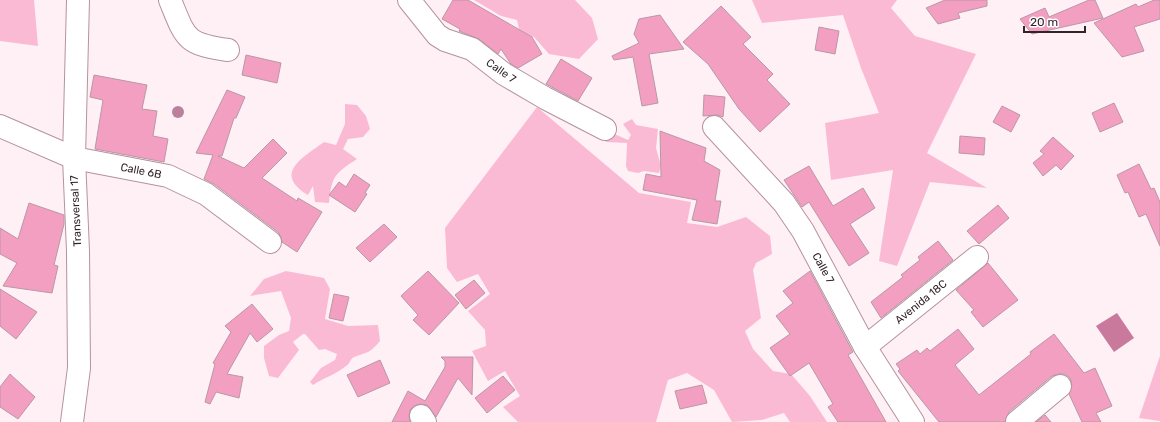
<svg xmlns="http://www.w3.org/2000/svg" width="1160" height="422" font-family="Rubik,sans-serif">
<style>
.green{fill:#fbbad4}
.water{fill:#c9799b}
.building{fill:#f39fc2;stroke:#ba97a5}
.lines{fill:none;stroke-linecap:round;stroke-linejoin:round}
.minor-casing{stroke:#b5929f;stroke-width:24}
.major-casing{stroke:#b5929f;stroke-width:24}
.minor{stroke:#fff;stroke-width:22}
.major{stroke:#fff;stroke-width:22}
.tree{fill:#bc809e}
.labels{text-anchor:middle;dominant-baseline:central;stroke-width:3;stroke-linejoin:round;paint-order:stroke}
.street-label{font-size:11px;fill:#312429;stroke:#fff}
</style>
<rect width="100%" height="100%" fill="#fff0f5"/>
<!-- green -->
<g class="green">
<path d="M0,0H34L38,46L0,41Z"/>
<path d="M474,0H575L592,18L598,39L579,59L549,54L534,37L520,34L517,20L501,16Z"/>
<path d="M752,0H897L891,8L915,36L976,54L927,153L987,188L930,182L897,266L879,261L893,170L831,180L825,123L879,113L861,68L843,15L762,23Z"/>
<path d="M345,104L357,105L366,116L370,129L363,137L348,139L343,149L357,159C334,174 332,176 329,203L315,202L313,186L308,195C272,173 304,157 324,142L336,145L345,124Z"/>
<path d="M537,107L639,193L691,202L687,223L717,227L746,217L770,236L772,254L756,263L753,270L761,318L745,331L753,349L773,371L791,374L810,396L827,422H790L784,413L762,420L732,422L714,390L687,373L668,380L656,422H518L503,407L520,396L505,371L488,381L472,351L486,346L485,330L468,311L490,294L478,274L457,282L447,268L445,228Z"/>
<path d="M632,119L636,125L658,129L656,148L661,166L659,173L644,171L638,173L628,171L626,166L627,143L606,142L603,138L610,132L628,140L631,135L623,124Z"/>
<path d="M286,271L324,278L330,289L325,319L348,326L378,325L380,341C370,353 368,352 354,357C350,359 350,364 346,366C337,374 323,378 313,385L310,382L321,368L335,360L337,354L325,349L319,350L305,334H303L293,342L299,350L278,378L269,376L264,358V346L279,335L289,331L291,318L281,291L250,296L264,279Z"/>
<path d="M1160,356V421L1139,418Z"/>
</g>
<!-- water -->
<path class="water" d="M1117,313L1134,338L1114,352L1096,326Z"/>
<!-- building -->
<g class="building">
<path d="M453,0H468L532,37L542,54L518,68L511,64L501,49L498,54L479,39L459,31L460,29L442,19Z"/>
<path d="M945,0H987V6L958,13L960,18L938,24L926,8Z"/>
<path d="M1089,0H1095L1103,18L1032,34L1020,19L1045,8L1049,17Z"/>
<path d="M1154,0H1160V19L1134,27L1144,51L1122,57L1094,23L1136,4L1138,7Z"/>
<path d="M721,6L751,37L743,44L773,74L767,80L790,104L760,132L739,109L708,64L683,42Z"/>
<path d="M660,15L684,49L649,54L658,103L642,106L633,57L614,60L612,56L639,43L634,34L639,19Z"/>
<path d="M819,27L839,31L835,54L815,50Z"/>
<path d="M246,55L281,63L277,83L242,75Z"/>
<path d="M561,59L592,78L578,101L546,84Z"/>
<path d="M94,75L147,85L142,109L157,111L153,136L168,139L164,162L95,149L103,100L90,97Z"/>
<path d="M227,90L245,97L236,118H234L222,156H218L244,168L273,139L287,153L262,178L297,201L298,198L322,212L297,252L282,242L281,237L278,232L214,184L204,179L213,155L196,153Z"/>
<path d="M704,95L725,97L723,117L717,115L703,116Z"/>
<path d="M1114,103L1123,122L1100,132L1092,113Z"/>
<path d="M1002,106L1020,115L1011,132L993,122Z"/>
<path d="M660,131L706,148L704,161L720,170L715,201H721L717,224L692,220L697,200L643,190L646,174L661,177Z"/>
<path d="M960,136L985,138L984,155L959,153Z"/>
<path d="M1053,137L1074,156L1061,170L1056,165L1043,176L1033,163L1044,154L1040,151Z"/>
<path d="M1139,164L1151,189L1154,188L1160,202V246L1146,214L1139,217L1128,192L1125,193L1117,175Z"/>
<path d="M809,166L833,206L863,188L875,208L850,224L869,253L849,266L809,202L802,207L784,180Z"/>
<path d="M354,174L370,185L365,193L367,194L355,212L329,195L339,182L346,187Z"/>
<path d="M29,203L64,215V224L54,265L58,266L52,293L3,286L17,263L0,254V228L18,239Z"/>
<path d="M998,205L1009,218L979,244L967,231Z"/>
<path d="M384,224L397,237L370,262L356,248Z"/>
<path d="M938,241L953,260L881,318L871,302L903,277L901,275L920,260L918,257Z"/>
<path d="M988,263L1018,300L983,327L971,312L974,310L956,290Z"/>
<path d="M428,271L459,303L429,335L413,320L418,315L401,296Z"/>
<path d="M810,271L853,352L848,355L886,422H838L828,407L833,404L809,363L790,376L770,348L790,334L776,316L793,303L783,291Z"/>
<path d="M474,280L485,293L466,309L455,295Z"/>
<path d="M0,289L37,312L16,339L0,326Z"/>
<path d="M334,294L349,297L343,321L329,318Z"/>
<path d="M252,304L273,329L257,342L250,333L227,374L243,377L239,398L216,392L210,404L205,402L215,364L213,363L231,332L225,326Z"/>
<path d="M958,329L974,349L955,365L979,395L1031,354L1030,352L1054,334L1084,373L1095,368L1112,406L1096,413L1101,422H1082L1069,394L1072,384L1070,378L1065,374H1058L1052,376L1009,412L1005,422H939L898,371L900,369L896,364L917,350L920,354L927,348L930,351Z"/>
<path d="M441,357H473L472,395L458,378L436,417L427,405L420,404L414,406L410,410L409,416L410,422H392L408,391L425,401L445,367V361Z"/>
<path d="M380,360L390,383L358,397L347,375Z"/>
<path d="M10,374L35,397L18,419L0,407V387Z"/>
<path d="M503,376L515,390L487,413L475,398Z"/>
<path d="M702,385L707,403L680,409L675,391Z"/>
<path d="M1045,415L1051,422H1036Z"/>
</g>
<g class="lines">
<defs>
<g id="minor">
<path d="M170,0C186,39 185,44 228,50"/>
<path d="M409,0L437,35L445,40L472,49L504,74L545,98L605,129"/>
<path d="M0,126L74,158L168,176L206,194L270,242"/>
<path d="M714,127L784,203L803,231L865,347L913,422"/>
<path d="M865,347L977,257"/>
<path d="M421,416L425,422"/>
<path d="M1017,422L1060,386"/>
</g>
<path id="major" d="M72,422L79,368L78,251L74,158L78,0"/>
</defs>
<!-- minor casing -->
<use href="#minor" class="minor-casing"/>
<!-- major casing -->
<use href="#major" class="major-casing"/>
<!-- minor -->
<use href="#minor" class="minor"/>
<!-- major -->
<use href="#major" class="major"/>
</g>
<!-- trees -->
<circle class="tree" cx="178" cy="112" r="6"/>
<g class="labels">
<!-- street labels -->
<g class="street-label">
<text transform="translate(501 71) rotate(35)">Calle 7</text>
<text transform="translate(141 171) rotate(11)">Calle 6B</text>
<text transform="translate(76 211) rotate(-93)">Transversal 17</text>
<text transform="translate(823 268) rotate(61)">Calle 7</text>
<text transform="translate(921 302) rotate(-39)">Avenida 18C</text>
</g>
</g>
<!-- scale -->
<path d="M1024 26v6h61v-6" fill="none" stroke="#312429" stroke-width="2"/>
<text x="1030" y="26" font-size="12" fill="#312429" stroke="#ffffff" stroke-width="3" paint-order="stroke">20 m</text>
</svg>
